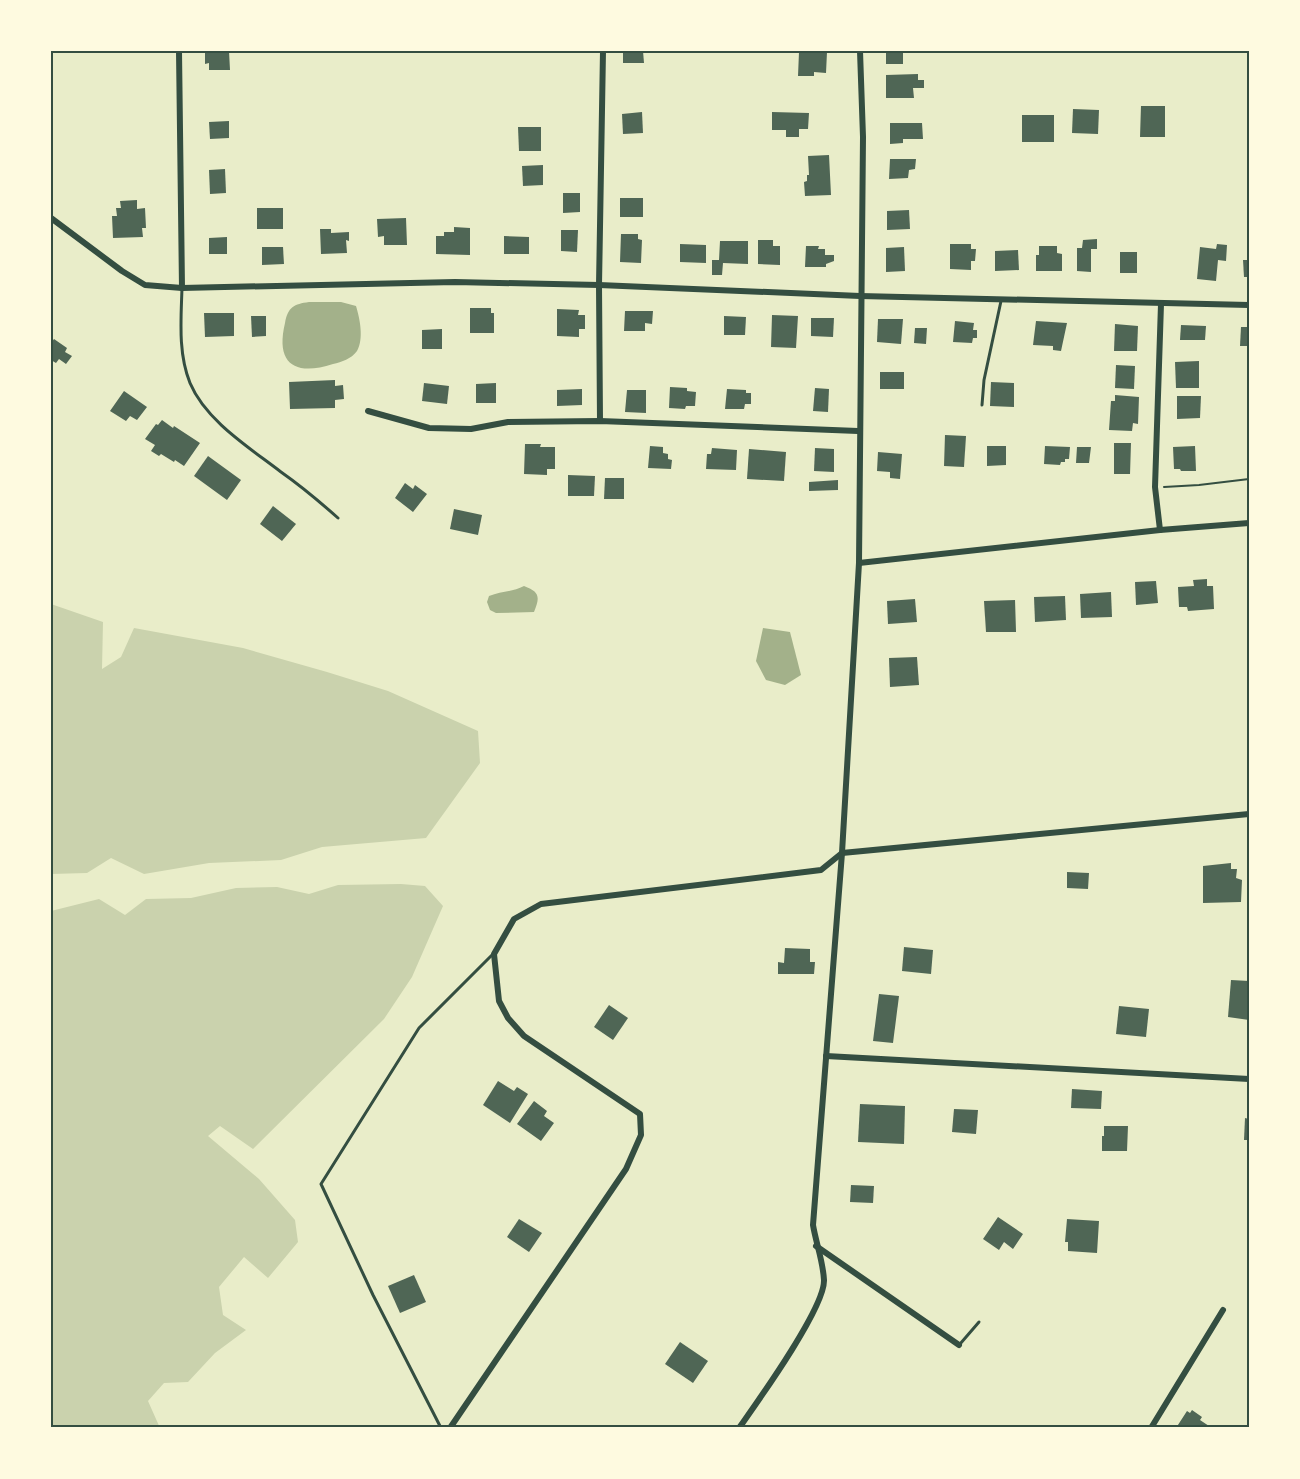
<svg xmlns="http://www.w3.org/2000/svg" width="1300" height="1479" font-family="'Alegreya Sans',sans-serif">
<style>
.green{fill:#cad2ad}
.water{fill:#a3b18a}
.building{fill:#4f6655}
.lines{fill:none;stroke-linecap:round;stroke-linejoin:round}
.path{stroke:#344e41;stroke-width:2}
.service{stroke:#344e41;stroke-width:3}
.minor{stroke:#344e41;stroke-width:6}
.neatline{fill:none;stroke:#344e41;stroke-width:2}
</style>
<rect width="100%" height="100%" fill="#e9edc9"/>
<!-- green -->
<g class="green">
<path d="M51,604L103,622L102,669L121,657L134,628L243,648L327,672L388,691L478,731L480,763L426,838L322,847L281,860L209,863L144,874L111,858L87,873L51,874Z"/>
<path d="M401,884L425,886L443,906L412,977L384,1019L253,1149L220,1126L208,1136L259,1179L295,1220L298,1242L268,1278L244,1257L219,1287L223,1315L246,1330L215,1353L188,1382L164,1383L148,1401L160,1428H51V911L99,899L125,915L146,899L191,898L236,888L277,887L309,894L338,885Z"/>
</g>
<!-- water -->
<g class="water">
<path d="M309,302H341L356,306C360,319 364,339 357,351C351,359 342,362 333,364C296,376 275,365 285,323C288,307 294,304 309,302Z"/>
<path d="M524,586C540,592 540,597 534,612L496,613L490,610L487,602L489,596C501,591 513,592 524,586Z"/>
<path d="M763,628L790,632L801,675L785,685L766,680L756,661Z"/>
</g>
<!-- building -->
<g class="building">
<path d="M205,51H229L230,70H209V63L205,64Z"/>
<path d="M623,51H643L644,63H623Z"/>
<rect x="886" y="51" width="17" height="13"/>
<path d="M799,52H827L826,73L814,72V76H798Z"/>
<path d="M918,74V80H924V88H913L914,98H886V75Z"/>
<path d="M1141,106H1165V137H1140Z"/>
<path d="M1073,109L1099,110L1098,134L1072,133Z"/>
<path d="M642,112L643,133L623,134L622,114Z"/>
<path d="M772,112L809,113L808,129H799V137H786V130H772Z"/>
<rect x="1022" y="115" width="32" height="27"/>
<path d="M229,121V138L210,139L209,122Z"/>
<path d="M890,123H922L923,139H903V143L890,144Z"/>
<path d="M518,127H541V151H519Z"/>
<path d="M829,155L831,195L805,196L804,182L807,181V175H809L808,156Z"/>
<path d="M890,159H916L915,169L909,170L908,178L889,179Z"/>
<path d="M543,165V185L523,186L522,166Z"/>
<path d="M225,169L226,193L210,194L209,170Z"/>
<path d="M563,193H580V212L563,213Z"/>
<rect x="620" y="198" width="23" height="19"/>
<path d="M137,200V209L145,208L146,228H142L143,237L113,238L112,216H117L116,208H121L120,201Z"/>
<rect x="257" y="208" width="26" height="21"/>
<path d="M909,210L910,229L887,230V211Z"/>
<path d="M406,218L407,245H384V236L378,237L377,219Z"/>
<path d="M454,227L470,228V255L436,254V236H444V232H454Z"/>
<path d="M320,229H331V233L349,232V241L346,240L347,253L321,254Z"/>
<path d="M561,230H578L577,252L561,251Z"/>
<path d="M621,234H638V239L642,240L641,263L620,262Z"/>
<path d="M504,236L529,237V254H504Z"/>
<path d="M227,237V254H209V238Z"/>
<path d="M1097,239V249H1091V272L1077,271V248H1082L1083,240Z"/>
<path d="M758,240H773V246H780V265L758,264Z"/>
<path d="M720,241H748V264L723,263L722,275H712V260H719Z"/>
<path d="M680,244L706,245V263L680,262Z"/>
<path d="M950,244H971V249H976L975,261H971V270L950,269Z"/>
<path d="M1217,244L1227,245L1226,261L1218,260L1216,281L1197,279L1200,247L1216,249Z"/>
<path d="M806,246H819L818,249H825V255H834V261L826,264V267H805Z"/>
<path d="M1039,246H1057V253L1062,254V271H1036V255H1039Z"/>
<path d="M262,247H283L284,264L262,265Z"/>
<path d="M904,247L905,271L886,272V248Z"/>
<path d="M1018,250L1019,270L995,271V251Z"/>
<rect x="1120" y="252" width="17" height="21"/>
<path d="M1243,260H1249V277H1244Z"/>
<path d="M470,308H491V313H494V333H470Z"/>
<path d="M557,309L579,310L578,315H585V329H579V337L557,336Z"/>
<path d="M625,311H653L652,324L645,323V331H624Z"/>
<path d="M204,313H234V336L205,337Z"/>
<path d="M772,315L798,316L796,348L771,347Z"/>
<path d="M251,316H266V336L252,337Z"/>
<path d="M724,316L746,317L745,335H724Z"/>
<path d="M811,318H834L833,337L811,336Z"/>
<path d="M878,319H903L901,344L877,342Z"/>
<path d="M955,321L974,323L973,330H977V338H973L972,343L953,342Z"/>
<path d="M1036,321L1067,323L1061,351L1053,350V346L1033,345Z"/>
<path d="M1115,324L1138,326L1137,351H1114Z"/>
<path d="M1181,325L1206,326L1205,340H1180Z"/>
<path d="M1241,327H1249V346H1240Z"/>
<path d="M915,328H927L926,344L914,343Z"/>
<path d="M442,329V349H422V330Z"/>
<path d="M54,339L67,348L65,352L72,356L66,364L59,359L56,363L51,360V343Z"/>
<path d="M1199,361V388H1176L1175,362Z"/>
<path d="M1116,365L1135,366L1134,389L1115,388Z"/>
<rect x="880" y="372" width="24" height="17"/>
<path d="M335,380V386L343,385L344,399L335,400V408L290,409L289,382Z"/>
<path d="M991,382L1014,383V407L990,406Z"/>
<path d="M424,383L449,386L447,404L422,401Z"/>
<path d="M496,383V403H476V384Z"/>
<path d="M670,387L687,388V391L696,392L695,406H686L685,409L669,408Z"/>
<path d="M815,388L829,389L828,412L813,411Z"/>
<path d="M582,389V405L557,406V390Z"/>
<path d="M727,389L746,390V393H751V404H745L744,409H725Z"/>
<path d="M627,390H646V413L625,412Z"/>
<path d="M124,391L147,407L137,420L130,416L126,421L110,411Z"/>
<path d="M1115,395L1139,397L1138,424L1133,423L1132,431L1109,430L1111,401H1115Z"/>
<path d="M1177,396H1201L1200,418L1177,419Z"/>
<path d="M162,420L173,428L174,426L200,443L184,466L175,460L174,462L161,454L159,456L151,451L155,445L145,439L156,424L158,425Z"/>
<path d="M945,435L966,436L964,467L944,466Z"/>
<path d="M1114,443H1131L1130,474H1114Z"/>
<path d="M525,444H541L540,447H555V469H547V475L524,474Z"/>
<path d="M650,446L663,447V453L668,454V459L672,460L671,469L648,468Z"/>
<path d="M987,446H1006V465L987,466Z"/>
<path d="M1045,446L1070,447L1069,459H1065V462H1061L1060,465L1044,464Z"/>
<path d="M1195,446L1196,471H1181L1180,469H1174L1173,447Z"/>
<path d="M1077,447H1091L1089,463H1076Z"/>
<path d="M712,448L737,450L736,470L706,469L707,454H711Z"/>
<path d="M815,448L834,449V472L814,471Z"/>
<path d="M749,449L786,452L784,481L747,479Z"/>
<path d="M878,452L902,454L900,479L890,478V472L877,471Z"/>
<path d="M208,456L241,480L227,500L194,476Z"/>
<path d="M568,475L595,476L594,496H568Z"/>
<path d="M605,478H624V499H604Z"/>
<path d="M838,480V490L809,491V482Z"/>
<path d="M405,483L413,489L415,485L427,494L413,512L395,498Z"/>
<path d="M273,506L296,524L282,541L260,524Z"/>
<path d="M454,509L482,515L478,535L450,529Z"/>
<path d="M1207,579V586H1213L1214,609L1188,611L1187,607H1179L1178,587L1194,586L1193,580Z"/>
<path d="M1156,581L1158,603L1136,605L1135,582Z"/>
<path d="M1111,592L1112,617L1081,618L1080,594Z"/>
<path d="M1065,596L1066,620L1035,622L1034,597Z"/>
<path d="M915,599L917,622L888,624L887,601Z"/>
<path d="M1015,600L1016,632H986L984,601Z"/>
<path d="M917,657L919,685L890,687L889,658Z"/>
<path d="M1231,863V869H1237L1236,878L1242,880L1241,902L1203,903V866Z"/>
<path d="M1067,872L1089,873L1088,889L1067,888Z"/>
<path d="M904,947L933,950L931,974L902,971Z"/>
<path d="M785,948L810,949V962H815L814,974H778V962L784,963Z"/>
<path d="M1231,980L1249,981V1020L1228,1017Z"/>
<path d="M879,994L899,996L893,1043L873,1041Z"/>
<path d="M609,1005L628,1018L613,1040L594,1027Z"/>
<path d="M1119,1006L1149,1009L1146,1037L1116,1034Z"/>
<path d="M498,1081L514,1091L517,1087L528,1094L510,1123L483,1105Z"/>
<path d="M1072,1089L1102,1091L1101,1109L1071,1108Z"/>
<path d="M534,1101L547,1111L544,1116L554,1123L541,1141L517,1124Z"/>
<path d="M860,1104L905,1106L904,1144L858,1142Z"/>
<path d="M954,1109L978,1110L976,1134L952,1132Z"/>
<path d="M1245,1118L1249,1119V1140H1244Z"/>
<path d="M1104,1126H1128L1127,1151H1102V1136H1104Z"/>
<path d="M851,1185L874,1186L873,1203L850,1202Z"/>
<path d="M998,1217L1023,1234L1013,1249L1004,1242L999,1250L983,1239Z"/>
<path d="M519,1219L542,1233L529,1252L507,1237Z"/>
<path d="M1067,1219L1099,1221L1097,1253L1068,1251V1242H1065Z"/>
<path d="M414,1275L426,1302L400,1313L388,1286Z"/>
<path d="M680,1342L708,1361L693,1383L665,1364Z"/>
<path d="M1192,1410L1202,1417L1200,1420L1209,1426L1207,1428H1176L1187,1411L1190,1413Z"/>
</g>
<g class="lines">
<!-- path -->
<path class="path" d="M1164,487L1199,485L1249,479"/>
<!-- service -->
<g class="service">
<path d="M182,288C181,320 178,353 190,383C206,421 250,448 281,472C301,486 320,502 338,518"/>
<path d="M982,405L984,380L1001,301"/>
<path d="M960,1344L979,1322"/>
<path d="M441,1428L373,1295L321,1184L419,1028L492,955"/>
</g>
<!-- minor -->
<g class="minor">
<path d="M179,51L182,288"/>
<path d="M51,218L122,271L145,285L182,288L455,282L599,285L860,296L1249,305"/>
<path d="M368,411L429,428L471,429L508,422L600,421L858,431"/>
<path d="M600,421L599,285L603,51"/>
<path d="M1160,530L1155,487L1161,304"/>
<path d="M859,563L1160,530L1249,523"/>
<path d="M826,1056L1249,1079"/>
<path d="M816,1246L959,1345"/>
<path d="M450,1428L626,1169L641,1135L640,1114L524,1036L508,1018L499,1001L494,954L514,919L541,904L821,870L842,853L1249,814"/>
<path d="M739,1428C758,1401 825,1308 824,1280C823,1261 816,1243 813,1225L842,853L859,563L863,137L860,51"/>
<path d="M1151,1428L1223,1310"/>
</g>
</g>
<!-- border -->
<rect width="1300" height="1479" fill="none" stroke="#fefae0" stroke-width="105"/>
<rect x="52" y="52" width="1196" height="1374" class="neatline"/>
</svg>
